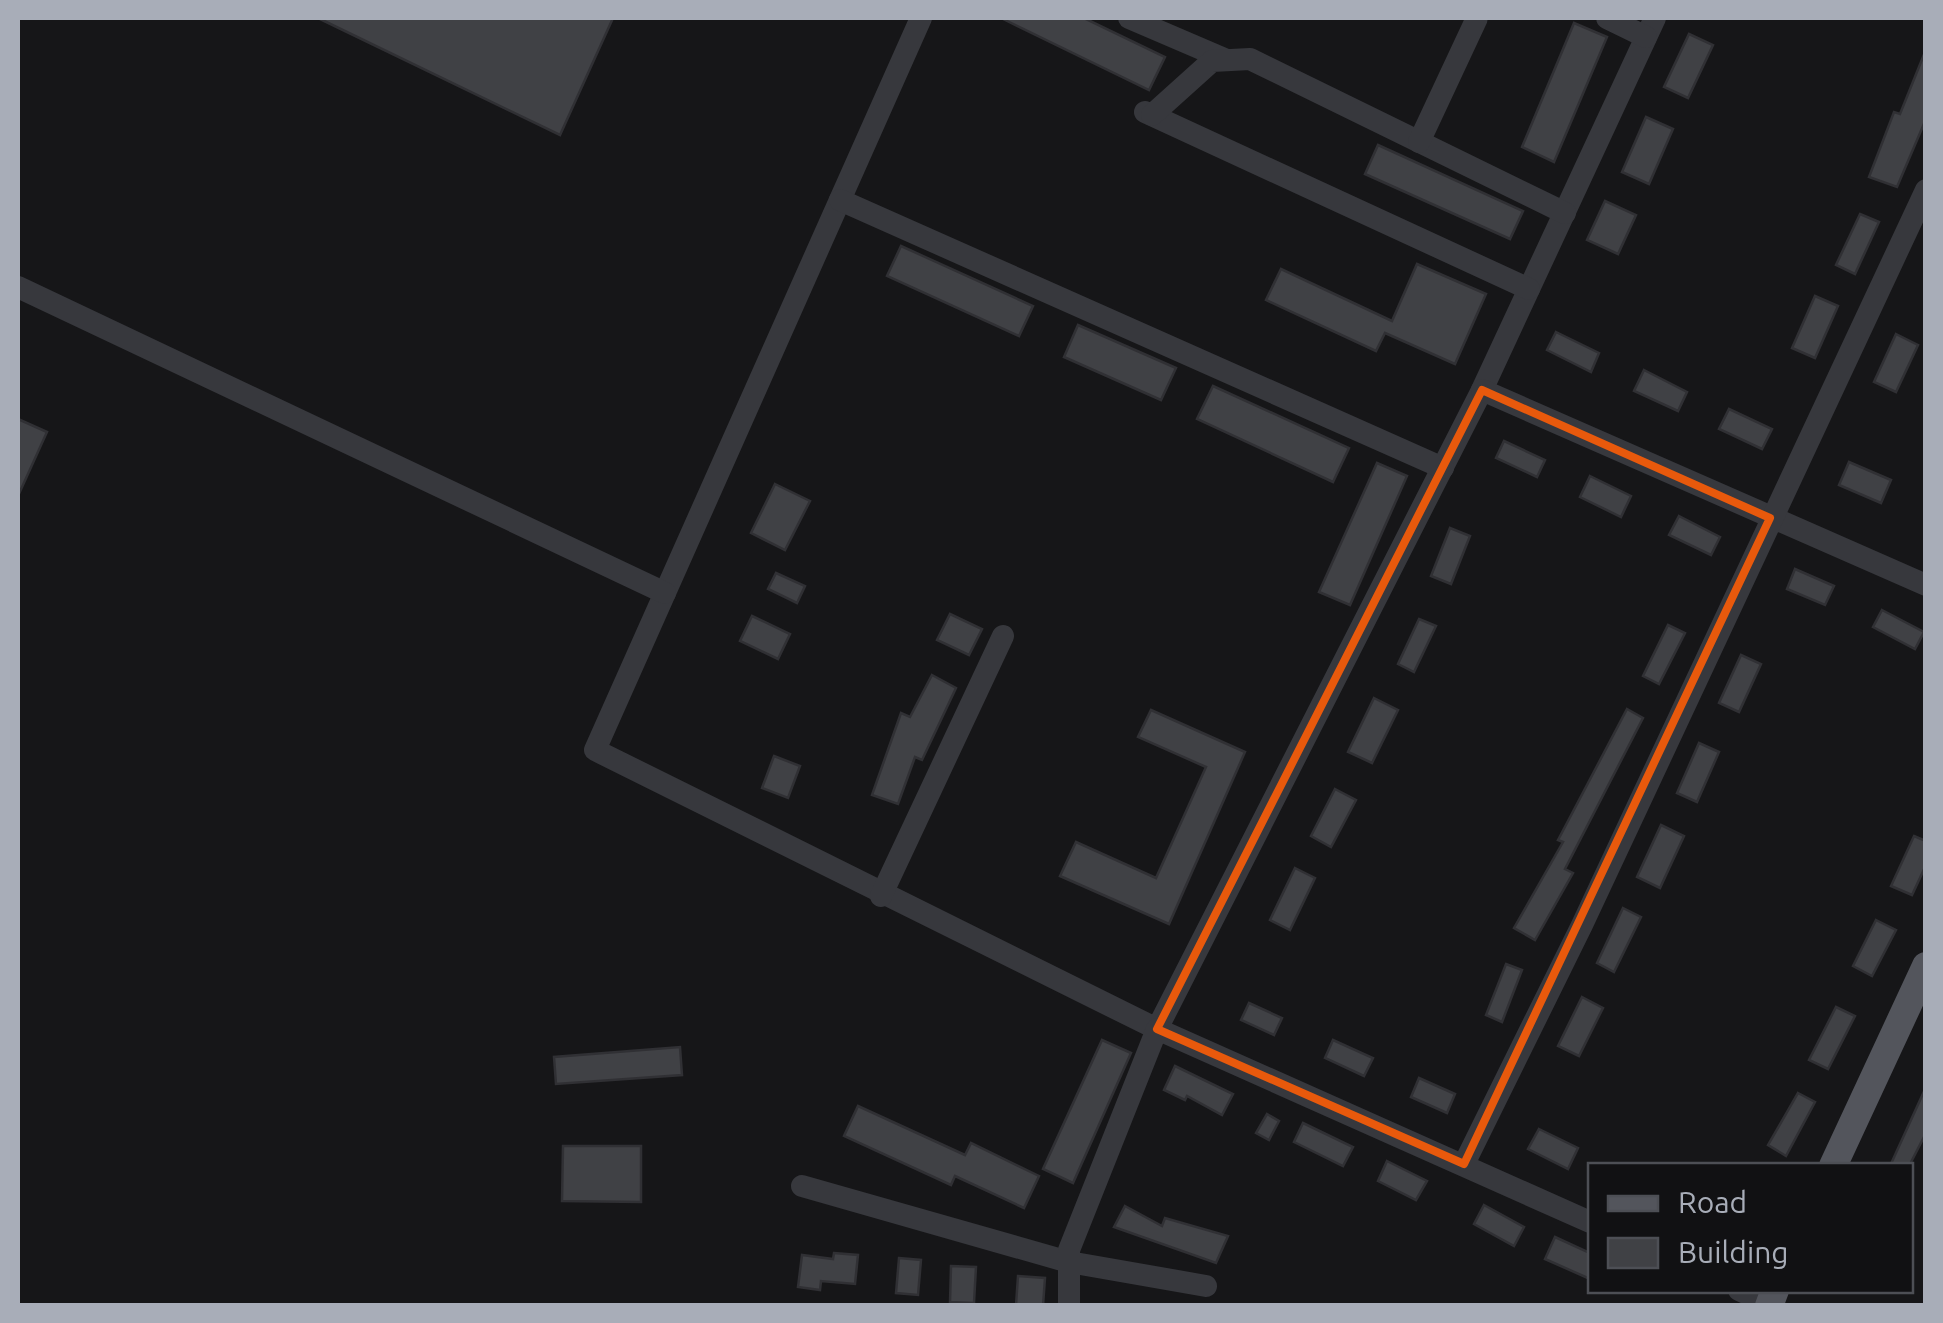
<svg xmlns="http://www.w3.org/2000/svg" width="1943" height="1323" font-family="Ubuntu,sans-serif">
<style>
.building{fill:#404145;stroke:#303034;stroke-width:2.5}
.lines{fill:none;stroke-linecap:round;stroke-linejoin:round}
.minor{stroke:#37383d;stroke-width:22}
.major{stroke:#53555c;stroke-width:28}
.marked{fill:none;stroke:#e8590c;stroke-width:8;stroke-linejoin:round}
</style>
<rect width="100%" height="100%" fill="#161618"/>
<!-- building -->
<g class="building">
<path d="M318,18H613L560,135Z"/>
<path d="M1001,18H1084L1165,57L1149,90Z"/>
<path d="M1574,23L1607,37L1554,162L1522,147Z"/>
<path d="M1689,34L1713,45L1688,98L1664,87Z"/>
<path d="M1925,52L1926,119L1897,187L1869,177L1894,112L1900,114Z"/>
<path d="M1646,117L1673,129L1649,184L1622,172Z"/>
<path d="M1378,145L1523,211L1510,239L1365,174Z"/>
<path d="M1605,201L1636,215L1618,254L1587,240Z"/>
<path d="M1860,214L1879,222L1855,274L1836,265Z"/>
<path d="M901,246L1033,306L1019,336L887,276Z"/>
<path d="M1417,264L1486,294L1455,364L1385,333L1376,351L1266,300L1281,269L1392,321Z"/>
<path d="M1815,296L1838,306L1815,358L1792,348Z"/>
<path d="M1078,325L1176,368L1161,400L1064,357Z"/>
<path d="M1556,332L1599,353L1591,372L1547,350Z"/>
<path d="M1896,334L1918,345L1896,392L1874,382Z"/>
<path d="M1644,370L1687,392L1678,411L1634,391Z"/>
<path d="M1213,386L1349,448L1333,482L1197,419Z"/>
<path d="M1729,409L1772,429L1762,449L1719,429Z"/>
<path d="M18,419L47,432L18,496Z"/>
<path d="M1504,441L1545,460L1537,477L1496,458Z"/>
<path d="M1849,462L1891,480L1881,503L1839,485Z"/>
<path d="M1377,463L1407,476L1350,605L1319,592Z"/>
<path d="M1590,476L1631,496L1621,517L1580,497Z"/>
<path d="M775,484L810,501L785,550L751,533Z"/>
<path d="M1679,516L1720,537L1711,555L1669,535Z"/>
<path d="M1450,528L1470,536L1451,584L1431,576Z"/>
<path d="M1795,569L1834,586L1825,605L1787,589Z"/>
<path d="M776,573L805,586L797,603L768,589Z"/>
<path d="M1882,610L1924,632L1915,649L1873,627Z"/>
<path d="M950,614L982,629L969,655L937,640Z"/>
<path d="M752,616L790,634L778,659L740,641Z"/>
<path d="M1419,619L1436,626L1414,672L1398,664Z"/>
<path d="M1668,625L1685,633L1659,684L1643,676Z"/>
<path d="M1741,655L1761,664L1739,712L1719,703Z"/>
<path d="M932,675L956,688L922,760L915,757L898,804L872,795L901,713L910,717Z"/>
<path d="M1374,698L1398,710L1372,763L1348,752Z"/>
<path d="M1627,709L1643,718L1565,869L1573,873L1535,940L1514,928L1563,842L1558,840Z"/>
<path d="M1151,710L1245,752L1169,924L1060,876L1076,842L1156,878L1206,767L1138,737Z"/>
<path d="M1699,743L1719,752L1697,802L1677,793Z"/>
<path d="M774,756L800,766L788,798L762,788Z"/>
<path d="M1335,789L1356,800L1331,847L1311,836Z"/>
<path d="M1661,825L1684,836L1660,888L1637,877Z"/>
<path d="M1914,836L1926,841V865L1912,895L1891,886Z"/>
<path d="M1295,868L1315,878L1290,930L1270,920Z"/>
<path d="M1623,908L1641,917L1614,972L1597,963Z"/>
<path d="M1876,920L1896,930L1872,976L1853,966Z"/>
<path d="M1506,964L1522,970L1502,1022L1486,1015Z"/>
<path d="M1582,997L1603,1008L1579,1056L1558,1046Z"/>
<path d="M1249,1003L1282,1018L1274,1035L1241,1020Z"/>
<path d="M1836,1007L1855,1016L1828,1069L1809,1060Z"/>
<path d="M1102,1040L1131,1053L1073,1183L1043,1169Z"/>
<path d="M1333,1040L1373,1058L1364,1076L1325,1058Z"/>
<path d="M680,1047L682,1075L556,1084L554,1057Z"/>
<path d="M1175,1066L1233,1094L1222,1115L1187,1096L1185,1100L1164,1090Z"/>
<path d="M1419,1078L1455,1094L1447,1113L1411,1097Z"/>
<path d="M1926,1087V1133L1909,1166H1890Z"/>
<path d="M1798,1093L1815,1102L1786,1156L1768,1145Z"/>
<path d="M858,1106L965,1155L971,1143L1039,1176L1024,1208L955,1176L951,1185L844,1136Z"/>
<path d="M1267,1114L1279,1121L1269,1140L1256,1133Z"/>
<path d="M1303,1123L1353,1147L1343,1166L1294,1142Z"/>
<path d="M1539,1129L1578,1148L1568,1169L1528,1149Z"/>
<path d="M563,1146H641V1202L562,1201Z"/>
<path d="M1387,1161L1427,1181L1416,1200L1378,1181Z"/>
<path d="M1484,1205L1524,1227L1514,1246L1474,1224Z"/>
<path d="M1125,1206L1162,1226L1165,1218L1228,1236L1216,1263L1114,1227Z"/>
<path d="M1555,1237L1590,1253V1279L1545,1259Z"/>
<path d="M834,1253L858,1255L855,1284L821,1281L820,1290L798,1287L802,1255L833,1259Z"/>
<path d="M899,1258L921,1260L918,1295L896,1293Z"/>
<path d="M951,1266L976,1267L974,1303L950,1302Z"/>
<path d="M1018,1276L1045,1278L1043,1306L1016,1305Z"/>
</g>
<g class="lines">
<!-- minor -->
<g class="minor">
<path d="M921,18L595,750L1157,1029L1482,390L1655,18"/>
<path d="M1129,18L1227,60"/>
<path d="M1607,18L1646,37"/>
<path d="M1145,112L1529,289"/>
<path d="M1152,115L1212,61L1250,59L1565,213"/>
<path d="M1419,142L1477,18"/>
<path d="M840,200L1443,468"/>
<path d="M18,287L665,593"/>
<path d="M1482,390L1926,585"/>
<path d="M881,896L1003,636"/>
<path d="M1464,1164L1582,925L1926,190"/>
<path d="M802,1186L1069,1262L1206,1286"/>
<path d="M1739,1290L1769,1304"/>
<path d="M1069,1306V1250L1157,1029L1590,1222"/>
</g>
<!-- major -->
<g class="major">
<path d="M1833,1166L1926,966"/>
<path d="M1769,1306L1775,1290"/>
</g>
</g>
<!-- marked area -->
<path class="marked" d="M1482,390L1770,518L1464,1164L1157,1029Z"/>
<!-- border -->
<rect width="1943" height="1323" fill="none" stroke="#a8adb8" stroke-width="40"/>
<!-- legend -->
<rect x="1588" y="1163" width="325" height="130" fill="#111113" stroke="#4d4f55" stroke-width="2.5"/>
<rect x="1608" y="1196" width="50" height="15" fill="#53555c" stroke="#4d4f55" stroke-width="2.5"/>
<text x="1678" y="1213" font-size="30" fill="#a8adb8">Road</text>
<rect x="1608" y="1238" width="50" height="30" fill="#404145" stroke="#4d4f55" stroke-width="2.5"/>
<text x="1678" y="1263" font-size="30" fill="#a8adb8">Building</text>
</svg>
